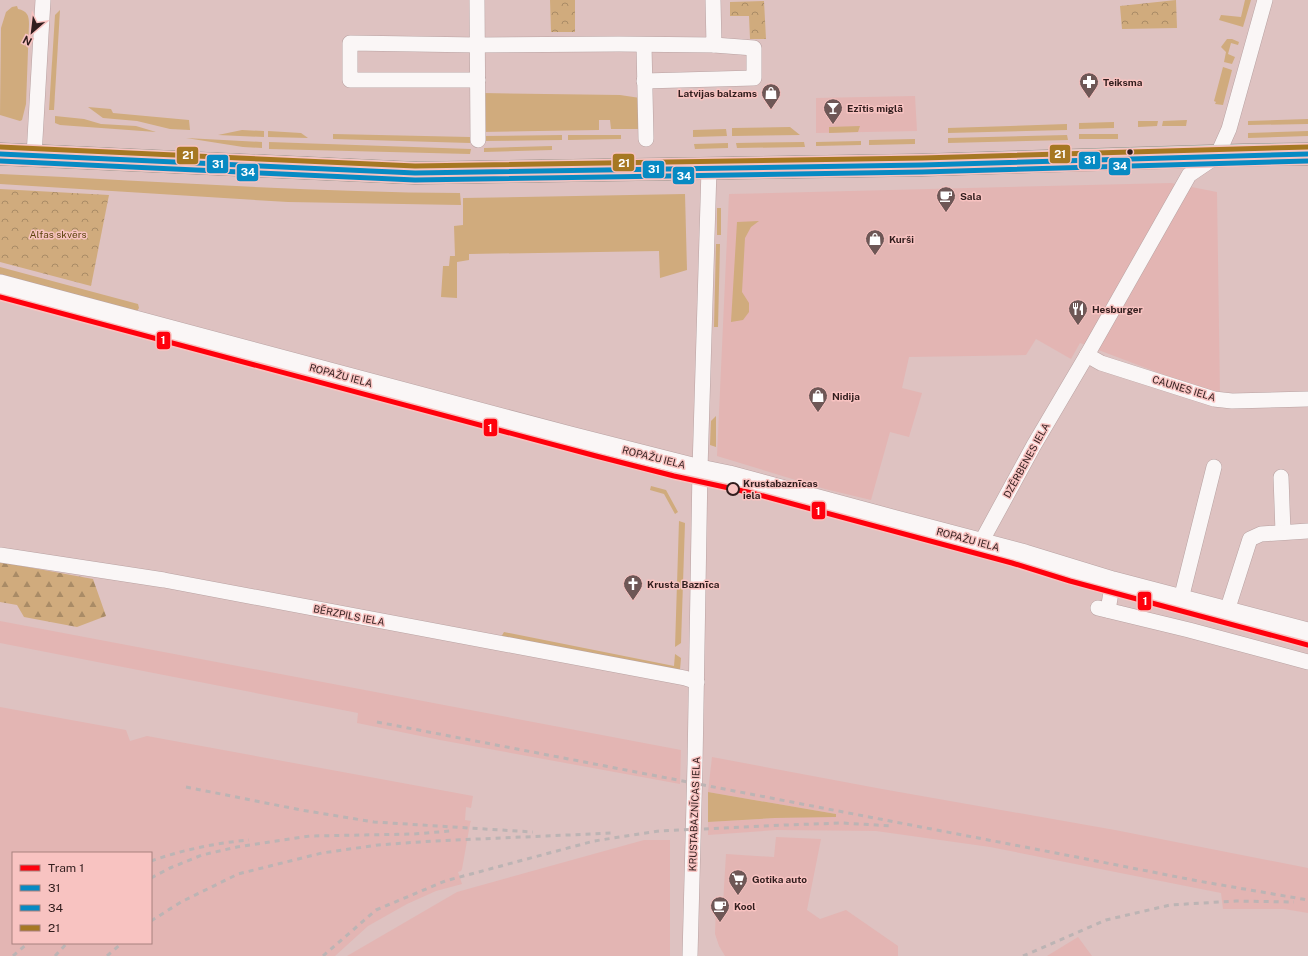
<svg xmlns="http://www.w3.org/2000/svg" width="1308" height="956" font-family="'Public Sans',sans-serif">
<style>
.built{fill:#e3b5b3;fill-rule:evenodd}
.green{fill:#d0ab7d}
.forest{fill:url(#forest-firs)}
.park{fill:url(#park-crowns)}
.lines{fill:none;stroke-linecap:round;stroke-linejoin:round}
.minor-casing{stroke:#b8a2a2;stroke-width:16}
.tertiary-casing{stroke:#b8a2a2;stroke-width:20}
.trunk-casing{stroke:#968e87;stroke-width:23}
.minor{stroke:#faf6f6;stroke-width:15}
.tertiary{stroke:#faf6f6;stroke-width:19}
.trunk{stroke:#d6d6d1;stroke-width:22}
.rail{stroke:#bcb4b4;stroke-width:3;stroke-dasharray:5 5;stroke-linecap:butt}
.bus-1-casing{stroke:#f8c3c1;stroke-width:8}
.bus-2-casing{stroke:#f8c3c1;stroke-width:8}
.bus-3-casing{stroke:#f8c3c1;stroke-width:8}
.bus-1{stroke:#078ac3;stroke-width:5}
.bus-2{stroke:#078ac3;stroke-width:5}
.bus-3{stroke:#a67823;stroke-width:5}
.tram-1-casing{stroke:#f8c3c1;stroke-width:8}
.tram-1{stroke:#ff000c;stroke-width:5}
.bus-dot{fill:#311d1d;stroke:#f8c3c1;stroke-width:1.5}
.stop-dot{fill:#f8c3c1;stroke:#311d1d;stroke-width:2}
.labels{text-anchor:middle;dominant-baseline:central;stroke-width:3;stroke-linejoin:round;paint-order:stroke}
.poi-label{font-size:10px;font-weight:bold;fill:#311d1d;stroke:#f8c3c1;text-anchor:start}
.park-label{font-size:10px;fill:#5d440e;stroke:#f8c3c1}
.street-label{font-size:10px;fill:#311d1d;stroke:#f8c3c1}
.stop-label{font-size:10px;font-weight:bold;fill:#311d1d;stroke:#f8c3c1;text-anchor:start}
.line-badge{stroke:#f8c3c1;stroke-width:1.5}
.badge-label{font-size:11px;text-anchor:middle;font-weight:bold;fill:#fff}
</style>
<defs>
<pattern id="forest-firs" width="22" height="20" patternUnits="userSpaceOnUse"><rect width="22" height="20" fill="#d0ab7d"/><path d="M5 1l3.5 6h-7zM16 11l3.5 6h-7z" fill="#a98b66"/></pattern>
<pattern id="park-crowns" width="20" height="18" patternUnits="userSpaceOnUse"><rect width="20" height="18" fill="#d0ab7d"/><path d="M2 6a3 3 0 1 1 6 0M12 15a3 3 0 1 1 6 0" fill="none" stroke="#a98b66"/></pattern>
</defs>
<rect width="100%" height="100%" fill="#dec2c1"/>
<!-- built -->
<g class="built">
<path d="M915,96L917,131L816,133V98Z"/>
<path d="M1171,183L1217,192L1220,396L1080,343L1071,359L1036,339L1026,355L909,357L902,388L922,393L909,437L890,432L871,500L825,489L717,456L729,194Z"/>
<path d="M0,621L681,750L680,784L440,740L357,723L358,713L0,643Z"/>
<path d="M0,707L126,730L130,741L147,736L473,796L471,808L466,807L465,820L471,821L470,824L462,869L461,871L458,872L462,884L436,891L407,904L368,926L335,956H0ZM13,853H151V943H13Z"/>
<path d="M712,757L882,789L1115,830L1308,868V913L1284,909H1223L1221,893L990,847L876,831L777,830L708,835V822L775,818L836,816V814L708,792Z"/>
<path d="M776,837L821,839L807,910L820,919L846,910L898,946V956H725L719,946L715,934L716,904H723L726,854L774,857Z"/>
<path d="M644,840H670V956H347L457,892Z"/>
<path d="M1078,937L1092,956H1047Z"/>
</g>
<!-- green -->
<g class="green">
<path d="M1245,0H1251L1243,27L1219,20L1221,15L1241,17Z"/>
<path d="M17,6L18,9C27,11 29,15 29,24L26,104L22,120L20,121L0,115L1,28L6,12L12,7Z"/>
<path d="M60,10L54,110H49L55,15Z"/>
<path d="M1227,39H1232L1239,42L1238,45L1231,43L1228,54L1235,57L1232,64L1224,62L1226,52L1221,47Z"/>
<path d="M1223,67L1232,70L1223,105L1215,104L1216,102L1214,101Z"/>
<path d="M482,93L620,95L640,98V129H611L610,120H599V130L481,132Z"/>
<path d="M88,107L111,109L113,113L189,120L190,130L170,129L137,121L103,118Z"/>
<path d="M55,116L84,119L101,124L136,126L156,132L60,125L55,123Z"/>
<path d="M1308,119V124L1248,125V121Z"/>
<path d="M1187,120L1186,126H1162L1163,121Z"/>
<path d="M1138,121H1158L1157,126L1138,127Z"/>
<path d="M1114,122V128L1079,129V123Z"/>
<path d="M1067,124V130L948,133V128Z"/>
<path d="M860,126L858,132L829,133V127Z"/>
<path d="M790,127L800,135L732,136V128Z"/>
<path d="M726,129L727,136L693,137V130Z"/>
<path d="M242,130L264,131V137L218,135Z"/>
<path d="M268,131L301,133L308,138L268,137Z"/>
<path d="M1308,131V136L1248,138V133Z"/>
<path d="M333,134L470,137V143L333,139Z"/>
<rect x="1079" y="134" width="39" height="5"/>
<path d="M562,135V140L483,141V136Z"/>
<path d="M568,135H621V139L568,140Z"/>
<path d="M1067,135L1068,140L948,143V138Z"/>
<path d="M186,138L262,142V148L243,147Z"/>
<path d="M915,139V144L869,145V140Z"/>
<path d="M861,141V145L816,146V142Z"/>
<path d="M269,142L471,149L470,154L269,149Z"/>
<path d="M804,142L805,147L737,148L736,143Z"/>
<path d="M728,143V148L695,149L694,144Z"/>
<path d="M552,146V150L484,152V148Z"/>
<path d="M0,174C153,181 307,192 460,193L461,205L288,202L0,184Z"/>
<path d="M685,194L687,270L660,278L659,251L469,254V260L457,262V298L441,297L443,266H449L450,256H455L454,226L463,225V198Z"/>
<rect x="717" y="208" width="4" height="27"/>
<path d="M759,221L751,227L745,238L742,292L749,303V312L743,320L731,322L737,222Z"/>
<path d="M716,244H720L718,327H714Z"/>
<path d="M0,267L138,304L139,308L137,311L0,276Z"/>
<path d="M716,416V447L710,445L711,421Z"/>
<path d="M651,486L666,490L678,512L675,514L664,494L650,490Z"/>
<path d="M679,521L685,523L681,643L675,647Z"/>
<path d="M504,632L674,666L675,654L681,658L680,670L501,637Z"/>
<path d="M708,792L836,814V817L775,818L708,822Z"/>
</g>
<!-- forest -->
<path class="forest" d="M0,562L93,579L106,616L77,627L24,617L17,605L0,602Z"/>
<!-- park -->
<g class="park">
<path d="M550,0H575V32H551Z"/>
<path d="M1176,0L1177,28L1122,29L1120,6Z"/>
<path d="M764,1L766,39H750L749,16H730V2Z"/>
<path d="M0,189L109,195L91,286L0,262Z"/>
</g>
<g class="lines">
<defs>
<g id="minor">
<path d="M477,0L478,140"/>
<path d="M644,45L646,139"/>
<path d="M478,80H350V43L478,45L619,44L714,45L713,0"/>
<path d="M644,81L754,78V48L714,45"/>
<path d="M34,156L43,0"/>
<path d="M1087,355L1101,363L1214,399L1232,401L1308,399"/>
<path d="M1281,477L1283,532"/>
<path d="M982,543L985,535L1034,445L1087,355L1189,175L1217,156L1229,129L1265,0"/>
<path d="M0,555L164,580L685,678L697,682"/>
<path d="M1181,599L1214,467"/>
<path d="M1098,608L1189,630L1308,662"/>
<path d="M1108,610L1113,581"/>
<path d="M1227,611L1250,539L1261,534L1308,531"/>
<path d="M690,956L695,764L700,469L709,169"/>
</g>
<path id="tertiary" d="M0,284L570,436L700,469L729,475L881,516L1025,554L1113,581L1308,632"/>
<path id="trunk" d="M0,154L415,173L922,165L1243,155L1308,154"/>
</defs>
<!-- minor casing -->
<use href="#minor" class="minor-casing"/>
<!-- tertiary casing -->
<use href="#tertiary" class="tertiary-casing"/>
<!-- trunk casing -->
<use href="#trunk" class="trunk-casing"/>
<!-- minor -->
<use href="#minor" class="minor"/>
<!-- tertiary -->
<use href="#tertiary" class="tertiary"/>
<!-- trunk -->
<use href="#trunk" class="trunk"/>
<!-- rail -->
<g class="rail">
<path d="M377,722L1061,854L1198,881L1308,900"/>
<path d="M186,787L301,810L374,822L533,832"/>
<path d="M151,861C182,850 216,843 249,840"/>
<path d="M151,878L170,868L202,855L237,847L310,836L414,834L450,831"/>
<path d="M151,921L181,902L238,874L322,853L378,845L433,841L613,833"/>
<path d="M13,956L28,943"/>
<path d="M55,956L67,943"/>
<path d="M107,956L122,943"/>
<path d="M323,956L376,910L445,881L594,841L659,831L786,825L842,823L893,826"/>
<path d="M1023,956L1106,920L1170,905L1236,901L1294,902"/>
</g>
<defs>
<path id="bus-1" d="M0,154L415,173L922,165L1308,154"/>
<path id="bus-2" d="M0,161L415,180L922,172L1308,161"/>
<path id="bus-3" d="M0,147L415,166L922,158L1308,147"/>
</defs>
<!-- bus-1 casing -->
<use href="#bus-1" class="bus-1-casing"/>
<!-- bus-2 casing -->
<use href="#bus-2" class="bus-2-casing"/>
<!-- bus-3 casing -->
<use href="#bus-3" class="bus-3-casing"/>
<!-- bus-1 -->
<use href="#bus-1" class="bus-1"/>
<!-- bus-2 -->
<use href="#bus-2" class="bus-2"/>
<!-- bus-3 -->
<use href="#bus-3" class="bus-3"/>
<defs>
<path id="tram-1" d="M0,297L596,456L674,476L752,493L1012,563L1070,581L1308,645"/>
</defs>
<!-- tram-1 casing -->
<use href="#tram-1" class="tram-1-casing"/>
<!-- tram-1 -->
<use href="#tram-1" class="tram-1"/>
</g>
<!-- icons -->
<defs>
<symbol id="pharmacy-pin" viewBox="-11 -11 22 30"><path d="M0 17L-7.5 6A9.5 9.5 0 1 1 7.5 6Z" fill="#6e5756" stroke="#f8c3c1"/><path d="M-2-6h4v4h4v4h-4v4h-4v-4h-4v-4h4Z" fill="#fff"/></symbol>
<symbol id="shop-pin" viewBox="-11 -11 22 30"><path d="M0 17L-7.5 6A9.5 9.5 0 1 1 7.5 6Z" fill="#6e5756" stroke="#f8c3c1"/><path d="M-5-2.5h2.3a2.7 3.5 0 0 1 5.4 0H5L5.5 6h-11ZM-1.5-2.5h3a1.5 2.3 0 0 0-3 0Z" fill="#fff"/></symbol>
<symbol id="bar-pin" viewBox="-11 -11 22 30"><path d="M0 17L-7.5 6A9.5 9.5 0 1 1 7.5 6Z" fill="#6e5756" stroke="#f8c3c1"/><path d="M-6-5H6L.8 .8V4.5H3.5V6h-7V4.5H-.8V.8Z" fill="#fff"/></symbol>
<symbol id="cafe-pin" viewBox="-11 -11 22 30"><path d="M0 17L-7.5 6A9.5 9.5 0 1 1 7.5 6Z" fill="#6e5756" stroke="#f8c3c1"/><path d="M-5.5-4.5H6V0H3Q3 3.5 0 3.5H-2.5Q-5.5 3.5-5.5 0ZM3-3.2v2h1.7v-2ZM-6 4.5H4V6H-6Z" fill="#fff"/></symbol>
<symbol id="restaurant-pin" viewBox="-11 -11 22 30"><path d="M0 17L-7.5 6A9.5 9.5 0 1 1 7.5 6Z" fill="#6e5756" stroke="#f8c3c1"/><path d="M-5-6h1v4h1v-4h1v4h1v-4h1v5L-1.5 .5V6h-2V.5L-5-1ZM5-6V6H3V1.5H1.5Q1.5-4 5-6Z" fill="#fff"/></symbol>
<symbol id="church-pin" viewBox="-11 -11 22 30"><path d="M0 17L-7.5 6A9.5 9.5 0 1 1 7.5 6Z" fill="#6e5756" stroke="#f8c3c1"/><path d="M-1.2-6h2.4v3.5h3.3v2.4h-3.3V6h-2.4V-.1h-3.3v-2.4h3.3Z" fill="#fff"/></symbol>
<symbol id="supermarket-pin" viewBox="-11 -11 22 30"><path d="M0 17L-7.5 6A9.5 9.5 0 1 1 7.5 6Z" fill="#6e5756" stroke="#f8c3c1"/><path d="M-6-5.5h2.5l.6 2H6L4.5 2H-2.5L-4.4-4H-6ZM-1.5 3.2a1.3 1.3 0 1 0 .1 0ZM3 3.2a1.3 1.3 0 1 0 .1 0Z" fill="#fff"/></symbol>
</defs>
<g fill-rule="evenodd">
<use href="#pharmacy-pin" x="1078" y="71" width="22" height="30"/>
<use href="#shop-pin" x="760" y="82" width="22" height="30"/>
<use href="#bar-pin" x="822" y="97" width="22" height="30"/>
<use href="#cafe-pin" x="935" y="185" width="22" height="30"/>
<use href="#shop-pin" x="864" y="228" width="22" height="30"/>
<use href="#restaurant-pin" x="1067" y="298" width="22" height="30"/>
<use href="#shop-pin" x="807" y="385" width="22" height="30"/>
<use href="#church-pin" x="622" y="573" width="22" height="30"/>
<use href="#supermarket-pin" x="727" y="868" width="22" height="30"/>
<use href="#cafe-pin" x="709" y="895" width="22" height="30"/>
</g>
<!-- markers -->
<circle class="bus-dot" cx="1130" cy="152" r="3.5"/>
<circle class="stop-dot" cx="733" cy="489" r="6"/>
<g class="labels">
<!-- poi labels -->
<g class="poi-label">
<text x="1103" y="82">Teiksma</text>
<text x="757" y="93" text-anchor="end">Latvijas balzams</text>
<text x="847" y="108">Ezītis miglā</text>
<text x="960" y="196">Sala</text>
<text x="889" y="239">Kurši</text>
<text x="1092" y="309">Hesburger</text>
<text x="832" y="396">Nidija</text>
<text x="647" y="584">Krusta Baznīca</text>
<text x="752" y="879">Gotika auto</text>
<text x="734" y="906">Kool</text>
</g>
<!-- park labels -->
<g class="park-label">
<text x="58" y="234">Alfas skvērs</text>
</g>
<!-- street labels -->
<g class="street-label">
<text transform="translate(341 375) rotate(15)">ROPAŽU IELA</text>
<text transform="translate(1184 388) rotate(17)">CAUNES IELA</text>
<text transform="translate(654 457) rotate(14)">ROPAŽU IELA</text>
<text transform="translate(1026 460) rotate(-61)">DZĒRBENES IELA</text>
<text transform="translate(968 539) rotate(15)">ROPAŽU IELA</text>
<text transform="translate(349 615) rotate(11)">BĒRZPILS IELA</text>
<text transform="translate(694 814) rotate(-88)">KRUSTABAZNĪCAS IELA</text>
</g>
<!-- stop labels -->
<g class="stop-label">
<text x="743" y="483">Krustabaznīcas<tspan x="743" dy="12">iela</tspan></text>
</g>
</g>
<g class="line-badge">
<rect x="1049" y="144" width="22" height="20" rx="4" fill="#a67823"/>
<rect x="176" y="146" width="23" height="19" rx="4" fill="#a67823"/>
<rect x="1078" y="151" width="23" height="19" rx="4" fill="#078ac3"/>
<rect x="612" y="153" width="23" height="19" rx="4" fill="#a67823"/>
<rect x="206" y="154" width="23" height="20" rx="4" fill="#078ac3"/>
<rect x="1108" y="157" width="23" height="19" rx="4" fill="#078ac3"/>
<rect x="642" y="160" width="23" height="19" rx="4" fill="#078ac3"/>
<rect x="236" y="163" width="23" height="19" rx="4" fill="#078ac3"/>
<rect x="672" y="166" width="23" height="19" rx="4" fill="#078ac3"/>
<rect x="156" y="331" width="15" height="19" rx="4" fill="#ff000c"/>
<rect x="483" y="418" width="15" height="19" rx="4" fill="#ff000c"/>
<rect x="811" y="501" width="15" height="19" rx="4" fill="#ff000c"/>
<rect x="1137" y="591" width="15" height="20" rx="4" fill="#ff000c"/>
</g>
<g class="badge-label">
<text x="1060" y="158">21</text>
<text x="188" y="159">21</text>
<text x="1090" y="164">31</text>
<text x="624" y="167">21</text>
<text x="218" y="168">31</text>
<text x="1120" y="170">34</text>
<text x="654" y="173">31</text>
<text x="248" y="176">34</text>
<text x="684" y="180">34</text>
<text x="163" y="344">1</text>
<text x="490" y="432">1</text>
<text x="818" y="515">1</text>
<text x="1145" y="605">1</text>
</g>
<!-- legend -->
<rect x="12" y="852" width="140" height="92" fill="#f8c3c1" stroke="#a8817f"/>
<rect x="20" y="865" width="20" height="6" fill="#ff000c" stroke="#a8817f"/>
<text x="48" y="872" font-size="12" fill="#311d1d">Tram 1</text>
<rect x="20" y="885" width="20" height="6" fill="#078ac3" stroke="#a8817f"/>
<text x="48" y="892" font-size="12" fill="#311d1d">31</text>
<rect x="20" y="905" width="20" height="6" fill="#078ac3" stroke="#a8817f"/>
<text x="48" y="912" font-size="12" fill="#311d1d">34</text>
<rect x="20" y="925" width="20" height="6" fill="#a67823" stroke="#a8817f"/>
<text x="48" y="932" font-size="12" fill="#311d1d">21</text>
<!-- north arrow -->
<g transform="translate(32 32) rotate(208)" stroke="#f8c3c1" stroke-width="3" paint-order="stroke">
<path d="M0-3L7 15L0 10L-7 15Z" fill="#311d1d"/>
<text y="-6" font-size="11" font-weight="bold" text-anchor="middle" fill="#311d1d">N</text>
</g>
</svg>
